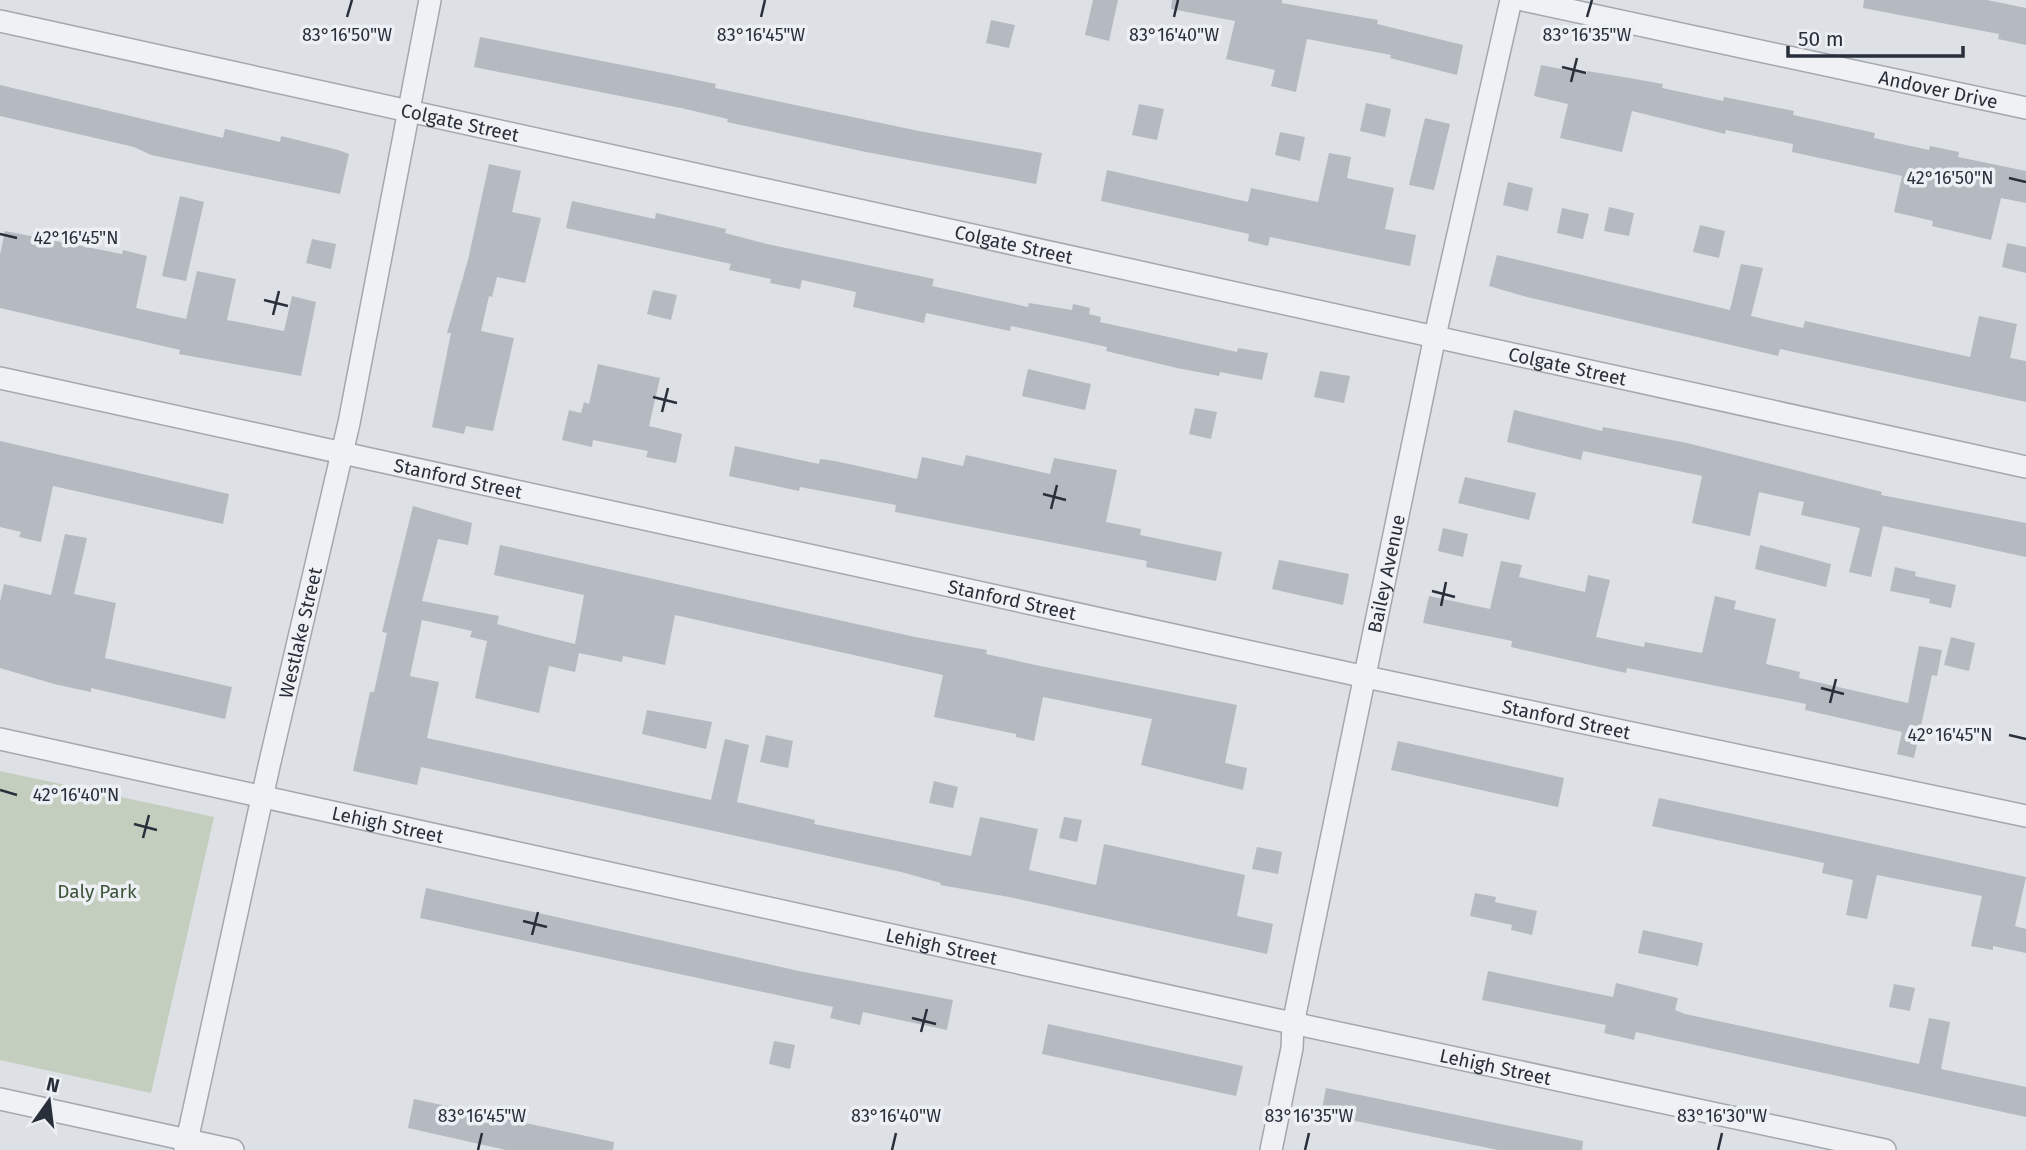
<svg xmlns="http://www.w3.org/2000/svg" width="2026" height="1150" font-family="'Fira Sans',sans-serif">
<style>
.green{fill:#c3cebf}
.building{fill:#b5bac1}
.lines{fill:none;stroke-linecap:round;stroke-linejoin:round}
.street-casing{stroke:#a3a7ae;stroke-width:24}
.street{stroke:#eff1f4;stroke-width:21}
.ticks{fill:none;stroke:#292f3a;stroke-width:2.5}
.labels{text-anchor:middle;dominant-baseline:central;stroke-width:7;stroke-linejoin:round;paint-order:stroke}
.street-label{font-size:19px;fill:#292f3a;stroke:#eceff3}
.park-label{font-size:19px;fill:#3c5438;stroke:#eceff3}
.ticks-label{font-size:18px;text-anchor:middle;fill:#292f3a;stroke:#eceff3;stroke-width:7;stroke-linejoin:round;paint-order:stroke}
</style>
<rect width="100%" height="100%" fill="#dde0e5"/>
<!-- green -->
<path class="green" d="M0,771L214,817L151,1093L0,1060Z"/>
<!-- building -->
<g class="building">
<path d="M1093,0H1118L1109,41L1085,35Z"/>
<path d="M1172,0H1282V3L1378,20L1377,24L1463,45L1457,75L1390,58L1391,55L1307,39L1296,92L1271,86L1275,70L1226,59L1235,21L1171,9Z"/>
<path d="M1864,0H1987L2026,8V45L1998,39L1999,34L1863,8Z"/>
<path d="M991,20L1015,25L1009,48L986,43Z"/>
<path d="M480,37L673,75L716,84L715,88L919,131L1042,153L1036,184L866,152L727,122L728,119L681,108L474,67Z"/>
<path d="M1541,65L1587,74V71L1635,79L1663,84L1662,88L1723,101L1724,97L1794,111L1793,115L1875,133L1874,138L1929,150L1930,146L1959,152L1958,157L2026,171V203L2001,198L1991,240L1932,226L1933,221L1894,212L1902,176L1792,152L1793,144L1726,130L1725,134L1632,111L1622,152L1560,138L1568,104L1534,96Z"/>
<path d="M0,85L223,138L225,129L280,142L281,136L338,150L349,154L340,194L151,155L134,147L0,116Z"/>
<path d="M1366,103L1391,109L1385,137L1360,131Z"/>
<path d="M1139,104L1164,109L1157,140L1132,135Z"/>
<path d="M1425,118L1450,124L1434,190L1409,185Z"/>
<path d="M1280,132L1305,137L1300,161L1275,155Z"/>
<path d="M1329,153L1351,157L1347,178L1394,188L1385,229L1416,235L1410,266L1270,237L1268,246L1248,241L1249,234L1101,201L1107,170L1248,202L1251,188L1318,202Z"/>
<path d="M489,164L521,171L512,212L541,218L525,283L497,277L492,297L489,296L481,331L514,338L493,431L466,426L464,434L432,427L451,333H447L468,260Z"/>
<path d="M1508,182L1533,188L1528,211L1503,205Z"/>
<path d="M180,196L204,202L186,281L162,276Z"/>
<path d="M572,201L655,219L656,213L726,229L725,233L767,244L934,279L932,286L1028,307L1029,303L1072,310L1073,304L1090,308L1089,314L1101,317L1100,322L1237,352L1238,348L1268,353L1262,380L1220,372L1219,376L1177,368L1106,351L1107,347L1011,326L1010,331L926,313L924,323L853,307L856,292L802,280L800,289L770,283L771,279L729,270L731,264L566,228Z"/>
<path d="M1609,207L1634,213L1629,236L1604,231Z"/>
<path d="M1562,208L1589,214L1583,239L1557,233Z"/>
<path d="M1700,225L1725,231L1719,258L1693,252Z"/>
<path d="M5,231L122,254L123,250L147,256L136,308L186,319L197,271L236,279L227,320L284,331L292,296L316,302L301,376L179,354L180,350L0,308V255Z"/>
<path d="M312,239L336,244L331,269L306,263Z"/>
<path d="M2007,243L2026,247V273L2002,267Z"/>
<path d="M1497,255L1730,310L1741,264L1763,268L1751,316L1803,328L1805,321L1970,357L1979,316L2017,324L2010,358L2026,361V402L1780,349L1778,356L1527,297L1489,286Z"/>
<path d="M653,290L677,295L671,320L647,314Z"/>
<path d="M598,364L660,378L649,426L682,434L676,463L646,457L648,451L593,440L592,447L562,440L569,410L581,413L584,402L589,404Z"/>
<path d="M1028,369L1091,384L1085,410L1022,396Z"/>
<path d="M1320,371L1350,376L1344,403L1314,397Z"/>
<path d="M1195,408L1217,412L1211,439L1189,434Z"/>
<path d="M1514,410L1602,431L1603,427L1687,443L1882,492L1881,495L2026,523V557L1883,526L1871,577L1849,572L1860,528L1801,515L1804,502L1759,492L1750,536L1692,523L1702,476L1583,451L1581,460L1507,442Z"/>
<path d="M0,441L229,494L223,524L53,486L41,542L19,537L21,532L0,527Z"/>
<path d="M735,446L819,464L820,459L835,461L917,479L922,457L963,466L966,455L1050,474L1054,458L1117,470L1106,522L1141,529L1140,535L1222,552L1216,581L1146,567L1147,561L895,512L896,505L800,487L799,491L729,476Z"/>
<path d="M1465,477L1536,493L1529,520L1458,503Z"/>
<path d="M413,506L472,523L468,545L438,539L422,601L499,616L497,624L534,634L575,644L584,595L494,575L500,545L915,637L987,650L986,654L1040,666L1237,705L1225,763L1247,768L1243,790L1141,765L1152,719L1043,697L1034,741L1016,737V734L934,717L943,675L675,615L665,665L623,656L622,662L579,653L575,672L549,666L539,713L475,698L487,641L470,637L472,631L422,620L410,676L439,682L427,738L711,800L725,739L749,745L737,802L815,820L814,824L971,856L980,817L1038,829L1029,870L1096,885L1104,844L1245,875L1237,916L1273,924L1267,954L1009,897L940,885L941,883L901,872L421,767L417,785L353,771L370,692H374L387,633L382,632Z"/>
<path d="M1443,528L1468,534L1463,557L1438,551Z"/>
<path d="M65,534L87,538L74,594L116,603L105,658L232,687L225,719L91,688V692L54,684L0,668V602L4,584L51,595Z"/>
<path d="M1760,545L1831,564L1826,587L1755,569Z"/>
<path d="M1279,560L1349,574L1343,605L1272,589Z"/>
<path d="M1501,561L1522,565L1519,577L1585,592L1588,575L1610,580L1596,637L1644,647L1645,642L1702,653L1715,596L1736,601L1734,609L1776,619L1766,664L1800,672L1799,678L1908,703L1919,646L1942,650L1937,676L1932,675L1914,758L1897,754L1902,732L1805,710L1806,704L1627,668L1626,673L1511,647L1512,641L1423,623L1429,596L1490,609Z"/>
<path d="M1895,567L1916,572L1915,576L1956,585L1951,608L1929,603L1930,599L1890,591Z"/>
<path d="M1951,637L1975,643L1969,671L1944,665Z"/>
<path d="M647,710L712,722L706,749L642,734Z"/>
<path d="M766,735L793,741L788,768L760,762Z"/>
<path d="M1398,741L1564,778L1558,807L1391,770Z"/>
<path d="M934,781L958,787L953,808L929,803Z"/>
<path d="M1659,798L2026,877L2015,926L2026,929V953L1993,946V950L1971,946L1982,896L1877,875L1867,919L1846,915L1853,880L1822,873L1824,863L1652,826Z"/>
<path d="M1064,817L1082,820L1077,842L1059,838Z"/>
<path d="M1257,847L1282,852L1278,874L1252,869Z"/>
<path d="M426,888L799,971L953,1000L947,1030L863,1012L860,1025L830,1018L833,1007L420,918Z"/>
<path d="M1475,893L1496,897L1495,902L1537,911L1532,935L1511,930L1512,925L1470,916Z"/>
<path d="M1643,930L1703,943L1698,966L1638,953Z"/>
<path d="M1488,971L1613,997L1616,983L1678,998L1675,1010L1685,1014L1919,1064L1929,1018L1950,1022L1941,1069L2026,1087V1117L1636,1032L1634,1040L1604,1033L1606,1025L1482,1000Z"/>
<path d="M1894,984L1915,988L1910,1011L1889,1007Z"/>
<path d="M1048,1024L1243,1066L1236,1096L1042,1054Z"/>
<path d="M774,1041L795,1045L790,1069L769,1064Z"/>
<path d="M1326,1088L1583,1141L1582,1150H1498L1321,1114Z"/>
<path d="M414,1099L614,1142L613,1150H506L408,1128Z"/>
</g>
<g class="lines">
<defs>
<g id="street">
<path id="s1" d="M1523,0L2026,108"/>
<path id="s2" d="M0,21L2026,467"/>
<path id="s3" d="M0,378L1366,677L2026,816"/>
<path id="s4" d="M0,739L1269,1018L1885,1150"/>
<path d="M0,1099L233,1150"/>
<path id="s5" d="M185,1150L269,766L349,423L430,0"/>
<path id="s6" d="M1271,1150L1292,1048L1293,1024L1435,336L1511,0"/>
</g>
</defs>
<!-- street casing -->
<use href="#street" class="street-casing"/>
<!-- street -->
<use href="#street" class="street"/>
</g>
<!-- ticks -->
<path class="ticks" d="M347,17L352,0M761,17L765,0M1174,17L1178,0M1587,17L1592,0M1562,67L1586,73M1571,82L1577,58M2009,178L2026,182M0,234L17,238M264,300L288,306M273,315L279,291M653,397L677,403M662,412L668,388M1043,494L1066,500M1051,509L1057,485M1432,591L1455,597M1441,606L1446,582M1821,688L1844,694M1830,703L1836,679M2009,735L2026,739M0,790L17,795M134,824L157,830M143,838L149,815M523,921L547,927M532,935L538,912M912,1018L936,1024M921,1032L927,1009M478,1150L482,1133M892,1150L896,1133M1305,1150L1309,1133M1718,1150L1722,1133"/>
<g class="labels">
<!-- street labels -->
<g class="street-label">
<text stroke="none"><textPath href="#s1" startOffset="425">Andover Drive</textPath></text>
<text stroke="none"><textPath href="#s2" startOffset="471">Colgate Street</textPath></text>
<text stroke="none"><textPath href="#s2" startOffset="1038">Colgate Street</textPath></text>
<text stroke="none"><textPath href="#s2" startOffset="1605">Colgate Street</textPath></text>
<text stroke="none"><textPath href="#s3" startOffset="469">Stanford Street</textPath></text>
<text stroke="none"><textPath href="#s6" startOffset="588">Bailey Avenue</textPath></text>
<text stroke="none"><textPath href="#s3" startOffset="1036">Stanford Street</textPath></text>
<text stroke="none"><textPath href="#s5" startOffset="530">Westlake Street</textPath></text>
<text stroke="none"><textPath href="#s3" startOffset="1603">Stanford Street</textPath></text>
<text stroke="none"><textPath href="#s4" startOffset="397">Lehigh Street</textPath></text>
<text stroke="none"><textPath href="#s4" startOffset="964">Lehigh Street</textPath></text>
<text stroke="none"><textPath href="#s4" startOffset="1531">Lehigh Street</textPath></text>
</g>
<!-- park labels -->
<g class="park-label">
<text x="97" y="891">Daly Park</text>
</g>
</g>
<g class="ticks-label">
<text x="347" y="41">83°16'50"W</text>
<text x="761" y="41">83°16'45"W</text>
<text x="1174" y="41">83°16'40"W</text>
<text x="1587" y="41">83°16'35"W</text>
<text x="1950" y="184">42°16'50"N</text>
<text x="76" y="244">42°16'45"N</text>
<text x="1950" y="741">42°16'45"N</text>
<text x="76" y="801">42°16'40"N</text>
<text x="482" y="1122">83°16'45"W</text>
<text x="896" y="1122">83°16'40"W</text>
<text x="1309" y="1122">83°16'35"W</text>
<text x="1722" y="1122">83°16'30"W</text>
</g>
<!-- north arrow -->
<g transform="translate(49 1101) rotate(14)" stroke="#eceff3" stroke-width="5" paint-order="stroke">
<path d="M0-5L12 26L0 18L-12 26Z" fill="#292f3a"/>
<text y="-10" font-size="19" font-weight="bold" text-anchor="middle" fill="#292f3a">N</text>
</g>
<!-- scale -->
<path d="M1788 46v10h175v-10" fill="none" stroke="#292f3a" stroke-width="3.5"/>
<text x="1798" y="46" font-size="21" fill="#292f3a" stroke="#eceff3" stroke-width="5" paint-order="stroke">50 m</text>
</svg>
